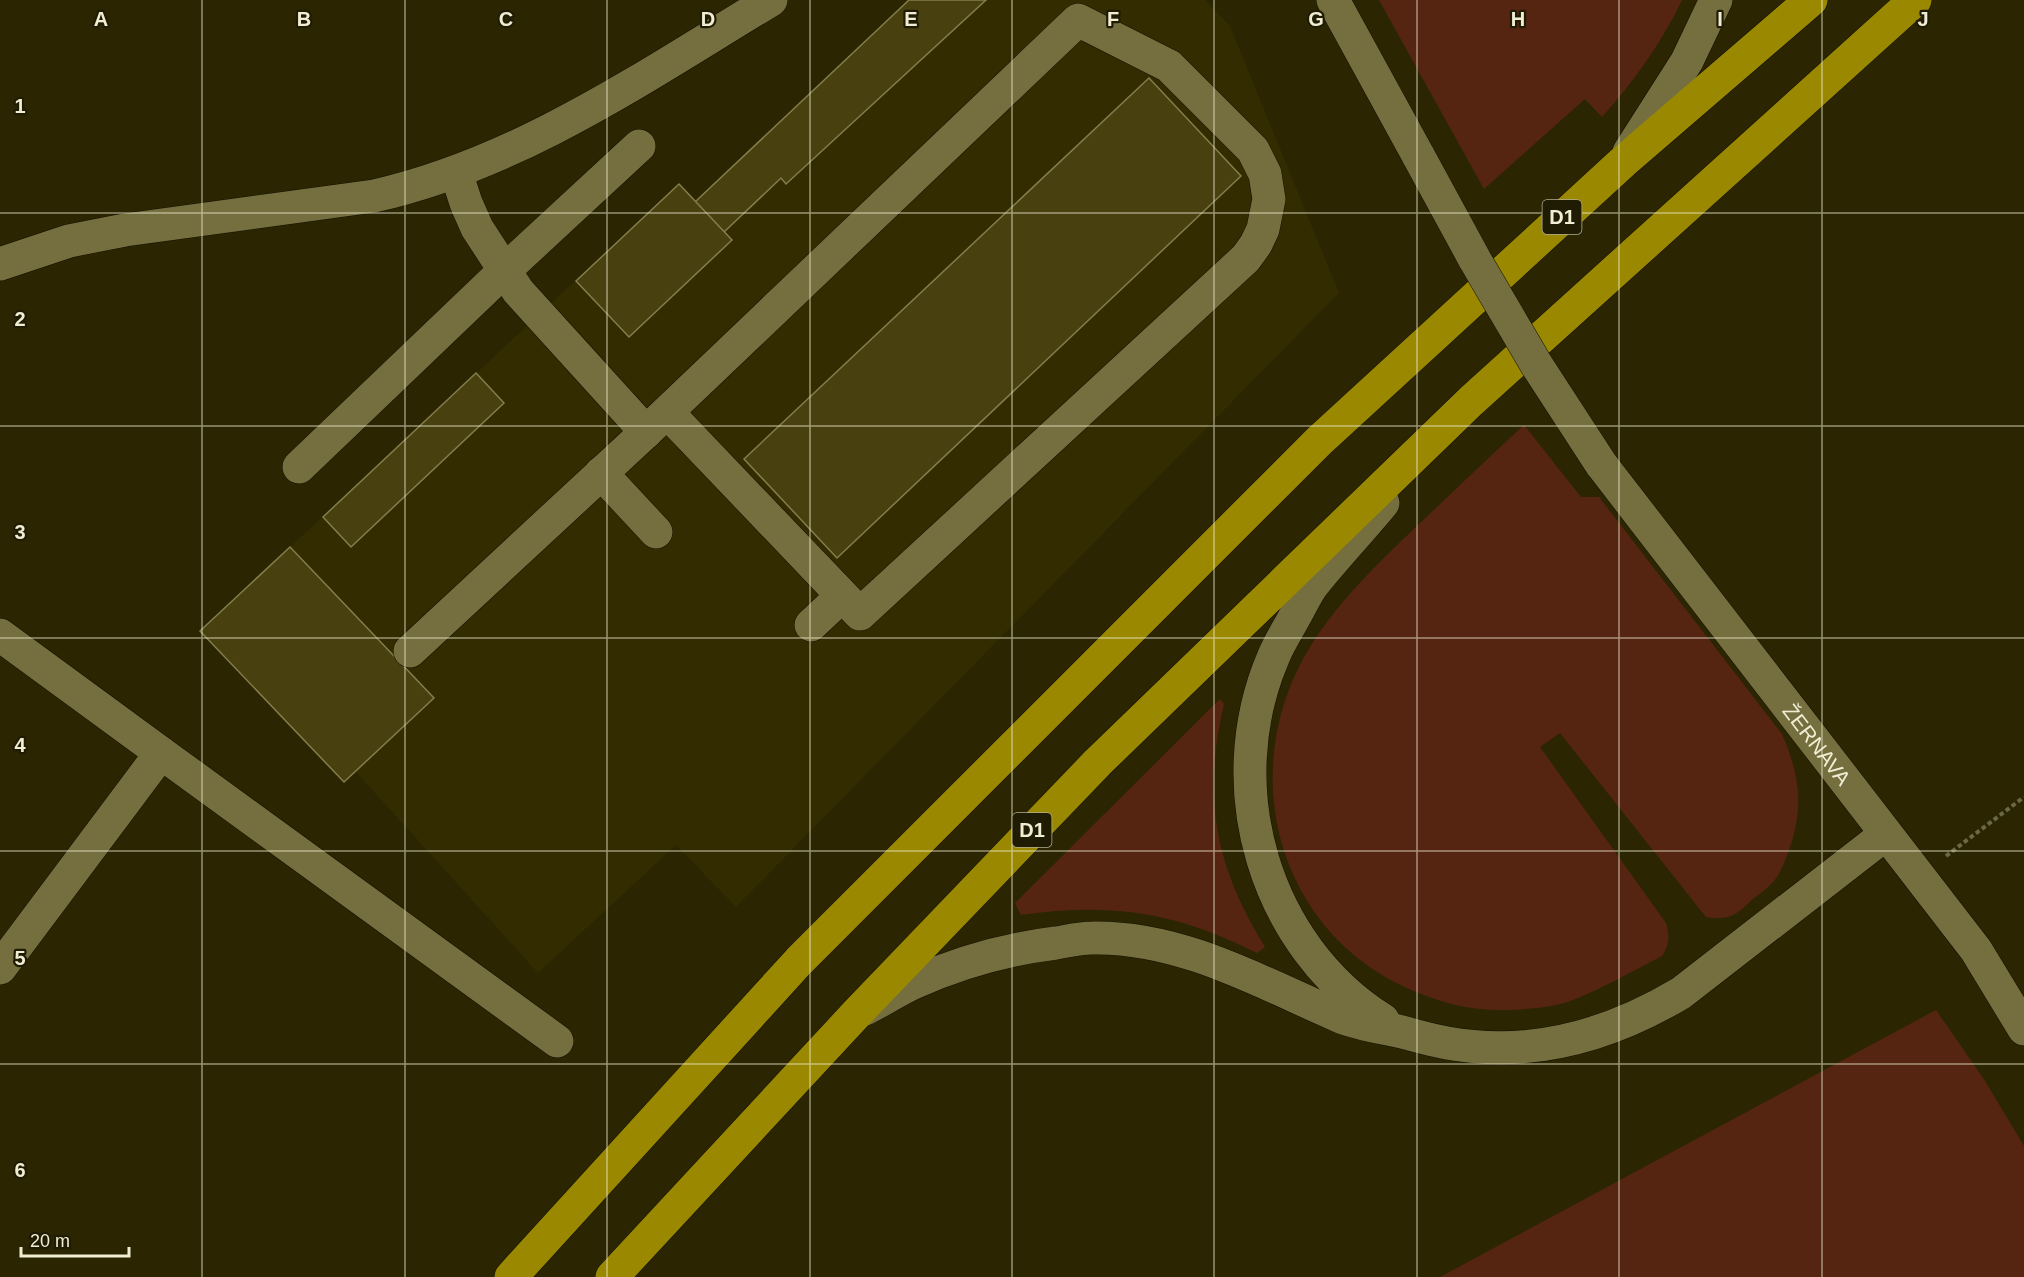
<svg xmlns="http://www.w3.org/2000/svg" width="2024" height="1277" font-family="Arial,sans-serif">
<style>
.built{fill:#332c00}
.green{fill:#562512}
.building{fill:#48400e;stroke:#847d4c;stroke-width:1.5}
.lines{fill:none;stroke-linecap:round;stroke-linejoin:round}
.minor-casing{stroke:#130f00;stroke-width:34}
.highway-casing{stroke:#130f00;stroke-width:34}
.path{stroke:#6c6846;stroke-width:4;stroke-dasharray:4.5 3;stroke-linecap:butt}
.minor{stroke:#756e3e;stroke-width:33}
.highway{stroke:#9a8900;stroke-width:33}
.minor-bridge-casing{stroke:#130f00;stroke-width:34;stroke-linecap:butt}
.minor-bridge{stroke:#756e3e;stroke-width:33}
.grid{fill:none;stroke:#f0edd3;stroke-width:1.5;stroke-opacity:0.55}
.labels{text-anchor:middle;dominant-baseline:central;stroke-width:4.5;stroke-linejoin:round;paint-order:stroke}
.shield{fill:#201c04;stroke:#b2ae95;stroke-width:1.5}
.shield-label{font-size:20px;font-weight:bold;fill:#f0edd3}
.street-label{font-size:21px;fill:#f0edd3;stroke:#201c04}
.grid-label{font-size:20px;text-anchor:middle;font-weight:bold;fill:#f0edd3;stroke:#201c04;stroke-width:4.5;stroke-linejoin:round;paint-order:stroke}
</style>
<rect width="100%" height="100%" fill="#2b2601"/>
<!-- built -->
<path class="built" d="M909,0H1205L1230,26L1339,293L736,907L676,845L538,973L356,772L344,782L200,631L679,184L696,201Z"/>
<!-- green -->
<g class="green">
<path d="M1379,0H1682C1661,44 1634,81 1602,117L1585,99L1484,189Z"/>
<path d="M1524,425L1581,497H1599L1782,734C1800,775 1804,808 1789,850C1785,861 1780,875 1772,883C1767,889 1760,894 1754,898C1737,914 1731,921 1706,917L1560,733L1540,747L1666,923C1670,936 1669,945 1662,956C1633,971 1603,988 1573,1000C1553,1008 1527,1009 1505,1010C1475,1011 1446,1004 1419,993C1297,946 1244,812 1288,692C1314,623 1368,573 1420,523C1455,490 1489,457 1524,425Z"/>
<path d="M1220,699L1224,704C1202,797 1215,866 1265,947L1257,953C1177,912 1110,902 1021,915L1015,903Z"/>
<path d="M1936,1010L1985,1081L2024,1146V1277H1440Z"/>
</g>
<!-- building -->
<g class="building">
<path d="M909,0H986L786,184L781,178L724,232L695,202Z"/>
<path d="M1149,78L1241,176L837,558L744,459Z"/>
<path d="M679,184L732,240L629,337L576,281Z"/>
<path d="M476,373L504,403L351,547L323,517Z"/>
<path d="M290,547L434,698L344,782L200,631Z"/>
</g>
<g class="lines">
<defs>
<g id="minor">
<path d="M1333,0L1419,157"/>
<path d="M1629,152L1687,61L1716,0"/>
<path d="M456,172L466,203L477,228L518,291L646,432"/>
<path d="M0,264L69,241L125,230L374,196C520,163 645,76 771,0"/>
<path id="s1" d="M1601,464L1976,950L2024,1029"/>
<path d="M299,467L504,271L639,146"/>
<path d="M601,473L656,532"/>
<path d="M811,625L842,596"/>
<path d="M0,635L161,753"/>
<path d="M410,651L646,432L1078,20L1169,66L1253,150L1265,174L1269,199L1263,229L1256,244L1246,258L860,614L667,412"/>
<path d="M0,968L161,753L557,1041"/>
<path d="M865,1009C881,1001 896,991 913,983C958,963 1007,949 1056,943C1068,941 1080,938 1092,938C1181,936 1262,983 1341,1017C1359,1024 1379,1027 1398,1031C1414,1035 1430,1040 1447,1043C1530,1058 1609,1036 1681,993L1886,834"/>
<path d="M1383,1020C1264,945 1218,787 1273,658C1278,645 1287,631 1294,618C1300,608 1305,596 1312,586C1334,558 1360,531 1383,503"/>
</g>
<g id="highway">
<path d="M511,1277L799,961L1319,441L1623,162L1811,0"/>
<path d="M612,1277L857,1013L1098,762L1471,401L1915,0"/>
</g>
</defs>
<!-- minor casing -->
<use href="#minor" class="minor-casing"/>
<!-- highway casing -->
<use href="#highway" class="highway-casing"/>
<!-- path -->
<path class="path" d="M1946,856L2024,797"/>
<!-- minor -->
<use href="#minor" class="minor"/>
<!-- highway -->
<use href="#highway" class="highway"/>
<defs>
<path id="minor-bridge" d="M1419,157L1475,260L1536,364L1601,464"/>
</defs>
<!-- minor-bridge casing -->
<use href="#minor-bridge" class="minor-bridge-casing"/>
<!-- minor-bridge -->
<use href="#minor-bridge" class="minor-bridge"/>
</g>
<!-- grid -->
<path class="grid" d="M202,0V1277M405,0V1277M607,0V1277M810,0V1277M1012,0V1277M1214,0V1277M1417,0V1277M1619,0V1277M1822,0V1277M0,213H2024M0,426H2024M0,638H2024M0,851H2024M0,1064H2024"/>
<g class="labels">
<!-- shield labels -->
<g class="shield">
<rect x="1542.5" y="200" width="39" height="34" rx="4.5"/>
<rect x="1012.5" y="813" width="39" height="34" rx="4.5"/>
</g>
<g class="shield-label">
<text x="1562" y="217">D1</text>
<text x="1032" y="830">D1</text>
</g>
<!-- street labels -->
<g class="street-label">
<text stroke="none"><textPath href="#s1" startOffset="354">ŽERNAVA</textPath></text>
</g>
</g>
<g class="grid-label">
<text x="101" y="26">A</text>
<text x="304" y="26">B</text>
<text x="506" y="26">C</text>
<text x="708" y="26">D</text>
<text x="911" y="26">E</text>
<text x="1113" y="26">F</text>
<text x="1316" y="26">G</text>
<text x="1518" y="26">H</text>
<text x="1720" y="26">I</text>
<text x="1923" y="26">J</text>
<text x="20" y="113">1</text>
<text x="20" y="326">2</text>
<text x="20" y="539">3</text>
<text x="20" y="752">4</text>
<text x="20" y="965">5</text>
<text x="20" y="1177">6</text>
</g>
<!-- scale -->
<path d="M21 1247v9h108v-9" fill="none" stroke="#f0edd3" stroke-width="3"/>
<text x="30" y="1247" font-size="18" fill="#f0edd3" stroke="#201c04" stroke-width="4.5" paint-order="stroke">20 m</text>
</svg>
